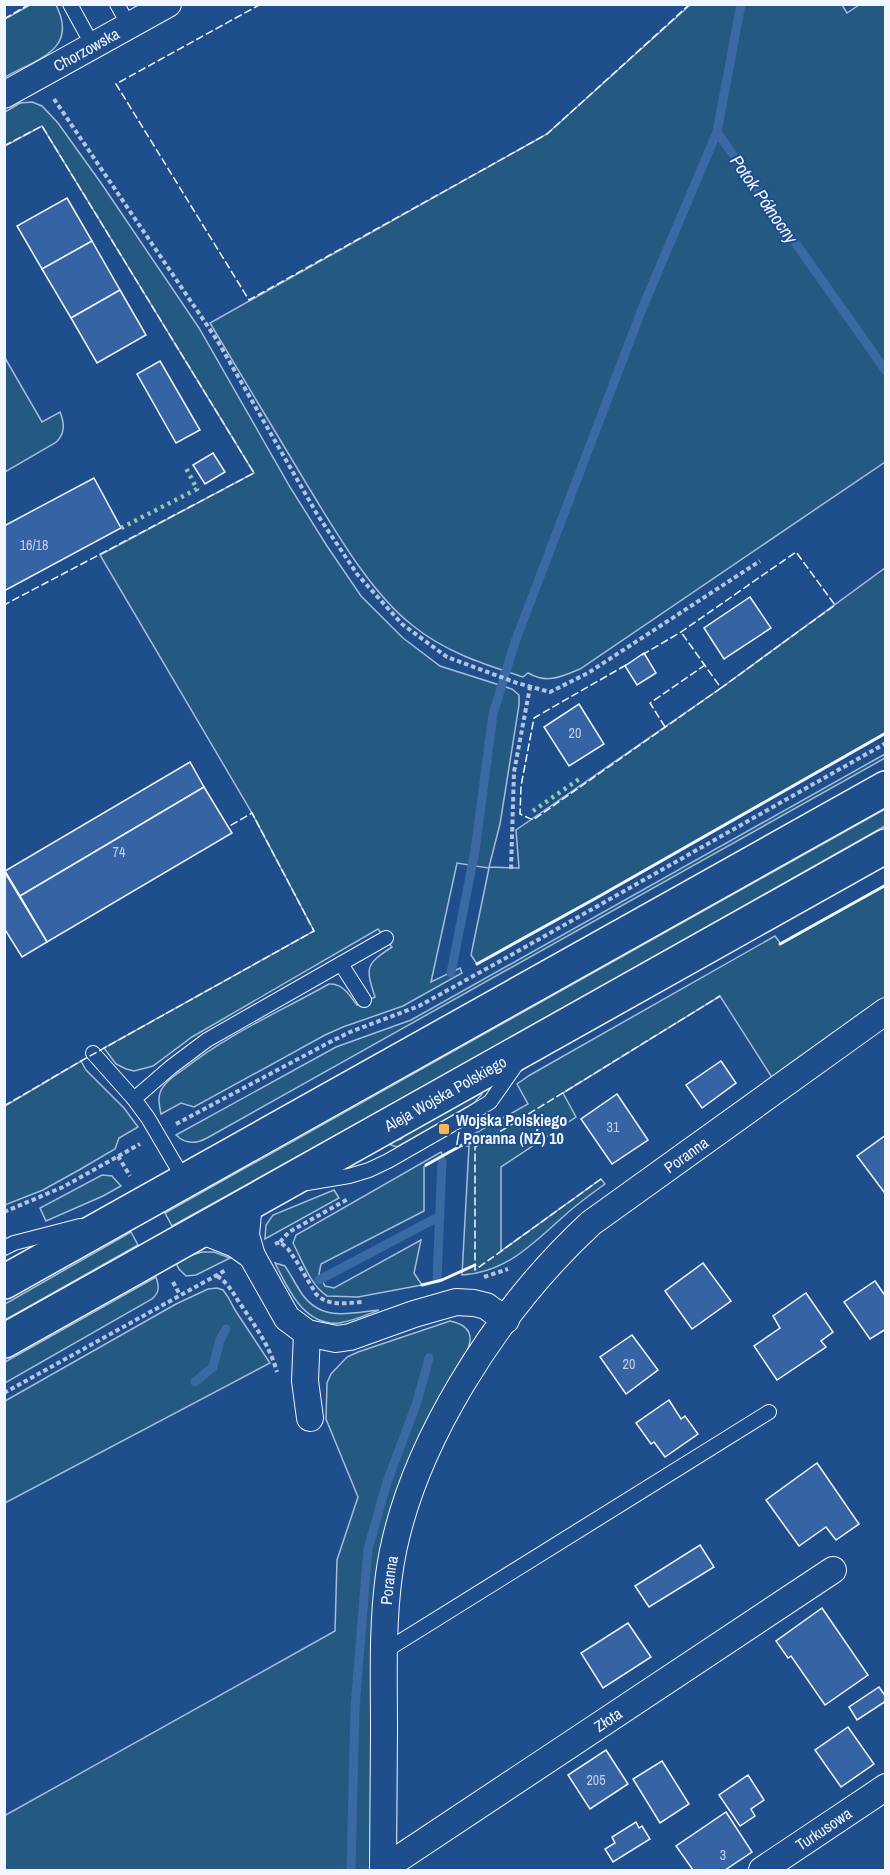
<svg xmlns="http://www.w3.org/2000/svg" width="890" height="1875" font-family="'Archivo Narrow',sans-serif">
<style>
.green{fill:#245a82;stroke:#a8bbd7;stroke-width:1.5}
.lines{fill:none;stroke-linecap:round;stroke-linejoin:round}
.stream{stroke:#3b69a3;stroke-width:9}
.building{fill:#3563a3;stroke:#f2f6ff;stroke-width:1.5}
.lane-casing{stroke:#f2f6ff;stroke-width:16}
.street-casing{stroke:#f2f6ff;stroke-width:28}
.primary-casing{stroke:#f2f6ff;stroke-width:36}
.path{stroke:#b3c4dc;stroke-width:4;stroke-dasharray:4.5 3;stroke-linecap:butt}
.lane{stroke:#1f4e8c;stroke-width:14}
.street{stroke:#1f4e8c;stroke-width:26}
.primary{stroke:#1f4e8c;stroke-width:33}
.hedge{stroke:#97c8a6;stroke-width:4.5;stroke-dasharray:3 4.5;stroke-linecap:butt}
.fence{stroke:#f2f6ff;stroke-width:1.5;stroke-dasharray:8 3;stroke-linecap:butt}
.wall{stroke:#f2f6ff;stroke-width:3}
.poi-dot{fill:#ffb74d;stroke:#1f4e8c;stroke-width:2}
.labels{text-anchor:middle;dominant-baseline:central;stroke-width:4.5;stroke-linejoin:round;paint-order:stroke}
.number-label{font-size:14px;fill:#c3d1e8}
.street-label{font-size:16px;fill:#f2f6ff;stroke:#1f4e8c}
.poi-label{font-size:16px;font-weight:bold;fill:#f2f6ff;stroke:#1f4e8c;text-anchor:start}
.water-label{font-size:18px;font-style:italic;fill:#f2f6ff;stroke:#1f4e8c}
</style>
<rect width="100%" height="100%" fill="#1f4e8c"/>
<!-- green -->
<g class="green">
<path d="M30,5H56C79,50 37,59 5,77V19Z"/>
<path d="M842,5L847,13L859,5H885V462L580,669C561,677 547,684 528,673L523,677C483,664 445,652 412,625C370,592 334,529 306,483C274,430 242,376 210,323L547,134L690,5Z"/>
<path d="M32,102L42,106L58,123L101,183L199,328L290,487L327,546L361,596L403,638L440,666L512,689L519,695V705L500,824L489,867L519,868L516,830L721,688L885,568V733L598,897L477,964L471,955L489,868L457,863L431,982L460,968L462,973L403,1006L343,1027L325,1035L194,1107L181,1103L161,1114C159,1104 157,1095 163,1087C168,1079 177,1074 184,1069C228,1034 281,1011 329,984C343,983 350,996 357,1005L375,997C365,967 366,964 392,947L378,929L192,1037L153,1066L134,1071L126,1069L116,1064L104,1048L314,931L252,813L100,555L254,473L42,126L5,146V112L20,103Z"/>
<path d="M5,358L42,422L60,412C65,424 65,435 55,443L5,472Z"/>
<path d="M885,754V758L207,1138C196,1144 185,1144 176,1135L336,1047L411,1020Z"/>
<path d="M885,809V826L472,1060L172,1226L165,1213Z"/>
<path d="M885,885V1003L773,1079L720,996L563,1093L576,1117L501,1167V1251L601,1179L605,1184C591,1194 577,1204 564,1216C532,1244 507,1272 462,1275L469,1146H466L463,1140L528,1104L517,1084L530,1075L775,936L781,944Z"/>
<path d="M81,1061L86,1070L124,1108L138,1127L119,1138L115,1149L79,1170L43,1190L5,1205V1106Z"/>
<path d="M480,1092L482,1094L474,1103L397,1147L391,1145L392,1141L401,1139L404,1135L470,1098H473Z"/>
<path d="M441,1152L443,1156L424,1167V1211L321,1264L319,1274L325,1286L334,1288L421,1240L414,1273L422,1285L358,1297L327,1296C310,1285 302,1260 293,1243L296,1235Z"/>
<path d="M102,1175L112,1176L121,1186L103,1196L46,1221L40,1208Z"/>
<path d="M334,1190L339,1198L265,1239L266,1225L273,1215Z"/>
<path d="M131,1232L138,1245L5,1320V1304Z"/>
<path d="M202,1252H214L230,1258L196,1275L186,1276L179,1269L176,1263L180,1262L188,1256Z"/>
<path d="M275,1263L285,1266C291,1275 296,1285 302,1294C322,1322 350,1313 379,1310C366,1315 353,1321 339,1323C304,1326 288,1289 275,1263Z"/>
<path d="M156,1277C159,1286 160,1292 152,1299L5,1383V1362Z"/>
<path d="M217,1288L223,1290L228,1297L235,1310L270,1363L5,1503V1401L176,1304L208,1289Z"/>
<path d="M450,1321C484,1328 467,1353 456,1372L393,1517L373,1870H5L4,1816L335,1631L337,1560L358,1497L326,1419L327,1383L331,1374L347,1357L358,1352Z"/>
</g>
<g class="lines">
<!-- stream -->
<g class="stream">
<path d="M741,4L717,132L886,371"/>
<path d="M451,973L475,851L493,714L515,642L642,309L717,132"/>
<path d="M437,1279L442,1161"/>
<path d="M319,1280L440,1216"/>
<path d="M195,1382L213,1367L220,1340L226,1329"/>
<path d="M351,1870L355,1707L368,1549L387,1482L417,1402L429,1358"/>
</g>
</g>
<!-- building -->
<g class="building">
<path d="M67,198L92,241L42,269L17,226Z"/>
<path d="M92,241L120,290L71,318L42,269Z"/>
<path d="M120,290L146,335L97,363L71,318Z"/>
<path d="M160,361L200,430L176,443L137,374Z"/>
<path d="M213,453L225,472L205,484L193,465Z"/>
<path d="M94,478L121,528L4,591V526Z"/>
<path d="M750,597L771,628L724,659L704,628Z"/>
<path d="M644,653L656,673L637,685L625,666Z"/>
<path d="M579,704L604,744L569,766L544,727Z"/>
<path d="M190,762L204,787L20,896L5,871Z"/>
<path d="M204,787L232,833L47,942L20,896Z"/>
<path d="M4,871L47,942L22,957L4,928Z"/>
<path d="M721,1061L736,1083L702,1108L686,1085Z"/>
<path d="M617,1094L648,1140L612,1164L581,1119Z"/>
<path d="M886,1135V1191L884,1192L857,1156Z"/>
<path d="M703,1263L731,1301L692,1329L665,1291Z"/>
<path d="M875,1281L886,1297V1329L870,1339L844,1302Z"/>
<path d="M806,1293L833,1332L821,1341L826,1347L777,1380L754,1346L780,1328L773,1316Z"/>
<path d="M632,1335L658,1370L626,1394L600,1357Z"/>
<path d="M669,1400L681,1419L685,1416L698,1434L665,1457L654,1442L651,1444L636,1423Z"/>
<path d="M817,1463L859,1524L836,1540L826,1527L799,1546L766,1500Z"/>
<path d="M700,1545L714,1567L649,1607L635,1586Z"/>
<path d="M822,1608L868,1675L825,1705L791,1656L788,1658L776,1641Z"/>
<path d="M628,1623L651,1657L603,1688L581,1653Z"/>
<path d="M879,1687L886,1697V1701L857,1720L849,1707Z"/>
<path d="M848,1727L874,1764L841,1787L815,1750Z"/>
<path d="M606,1750L628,1784L590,1809L568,1775Z"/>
<path d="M662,1761L689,1804L660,1823L633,1779Z"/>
<path d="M748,1775L764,1800L751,1809L755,1816L740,1826L719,1795Z"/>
<path d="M726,1812L752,1852L725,1870H693L676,1846Z"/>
<path d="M636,1822L639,1828L642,1826L650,1839L613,1862L605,1849L615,1843L612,1837Z"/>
</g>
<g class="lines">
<defs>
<g id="lane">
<path d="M70,4L93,46"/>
<path d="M117,4L129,26"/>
<path d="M341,964L364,1000"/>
<path d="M93,1053L134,1099L148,1118L185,1181"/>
<path d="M134,1099L171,1067L207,1040L386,938"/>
<path d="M307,1183L349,1176L369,1170L388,1161L472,1113L490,1102L518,1062"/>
<path d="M4,1248L14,1243L80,1226"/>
<path d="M385,1651L769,1412"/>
</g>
<g id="street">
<path id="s1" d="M4,95L168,4"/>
<path d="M249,1203L246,1235L252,1256L287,1318L307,1333L305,1381L310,1418"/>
<path d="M200,1230L235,1244L252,1256"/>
<path d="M307,1333L336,1339L350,1337L414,1314L456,1302L474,1303L486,1306L506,1320"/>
<path id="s2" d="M383,1869L833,1570"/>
<path id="s3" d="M383,1870C383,1824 384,1777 384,1730C384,1679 382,1626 389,1575C406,1449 499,1308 591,1223L886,1011"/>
<path id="s4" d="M762,1870L886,1787"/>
</g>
<g id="primary">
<path d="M4,1282L886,788"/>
<path id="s5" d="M4,1341L886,846"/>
</g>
</defs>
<!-- lane casing -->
<use href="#lane" class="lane-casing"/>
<!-- street casing -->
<use href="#street" class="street-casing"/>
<!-- primary casing -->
<use href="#primary" class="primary-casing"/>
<!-- path -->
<g class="path">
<path d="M54,99L217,340L317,514L357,574L402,624L447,657L517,683L550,692L588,673L760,561"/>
<path d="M511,869L514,772L530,687"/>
<path d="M176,1124L330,1042L350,1032L419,1006L504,959L886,743"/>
<path d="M118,1156L130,1176"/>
<path d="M4,1212L63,1187L140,1144"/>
<path d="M280,1242L289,1232L348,1199"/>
<path d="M275,1244L280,1242L288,1249L297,1262L316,1294C329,1307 345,1303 362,1302"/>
<path d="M217,1276C229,1283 233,1294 241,1305C256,1327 270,1347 277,1372"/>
<path d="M484,1277L508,1269"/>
<path d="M173,1282L180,1295"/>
<path d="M4,1393L226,1270"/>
</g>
<!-- lane -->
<use href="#lane" class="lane"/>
<!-- street -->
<use href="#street" class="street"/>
<!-- primary -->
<use href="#primary" class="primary"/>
<!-- hedge -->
<g class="hedge">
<path d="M121,528L197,489L186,468"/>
<path d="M533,811L582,777"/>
</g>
<!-- fence -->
<g class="fence">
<path d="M261,4L116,84L249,300L547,134L690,4"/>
<path d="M4,19L30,4"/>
<path d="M4,146L42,126L254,473L4,605"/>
<path d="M642,655L681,632L796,552L835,605L721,688"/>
<path d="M626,665L534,718L521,786L520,814L533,820L721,688L681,632"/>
<path d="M665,727L650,703L705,665"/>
<path d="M4,1106L81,1061L314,931L252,813L228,827"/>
<path d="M601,1179L475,1270V1147L720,996"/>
</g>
<!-- wall -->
<g class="wall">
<path d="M780,944L886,885"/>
<path d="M477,964L598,897L886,733"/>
<path d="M426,1165L464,1144L474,1142"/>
<path d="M422,1285L442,1280L475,1265"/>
</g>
</g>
<!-- markers -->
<rect class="poi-dot" x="438" y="1123" width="12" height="12" rx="3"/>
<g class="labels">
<!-- number labels -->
<g class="number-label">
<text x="34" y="545">16/18</text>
<text x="575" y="733">20</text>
<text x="119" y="852">74</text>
<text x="613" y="1127">31</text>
<text x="629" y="1364">20</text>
<text x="596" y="1780">205</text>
<text x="723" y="1855">3</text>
</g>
<!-- street labels -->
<g class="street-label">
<text stroke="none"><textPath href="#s1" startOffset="94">Chorzowska</textPath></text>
<text stroke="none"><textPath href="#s5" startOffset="506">Aleja Wojska Polskiego</textPath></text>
<text stroke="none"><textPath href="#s3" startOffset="825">Poranna</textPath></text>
<text stroke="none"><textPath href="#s3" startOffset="290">Poranna</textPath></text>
<text stroke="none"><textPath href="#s2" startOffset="270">Złota</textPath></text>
<text stroke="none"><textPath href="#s4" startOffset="74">Turkusowa</textPath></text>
</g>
<!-- poi labels -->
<g class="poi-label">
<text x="456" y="1120">Wojska Polskiego<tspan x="456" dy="18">/ Poranna (NŻ) 10</tspan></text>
</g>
<!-- water labels -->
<g class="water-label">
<text transform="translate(764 199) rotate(55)">Potok Północny</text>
</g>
</g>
<!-- border -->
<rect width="890" height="1875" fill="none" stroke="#f2f6ff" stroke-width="12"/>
</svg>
